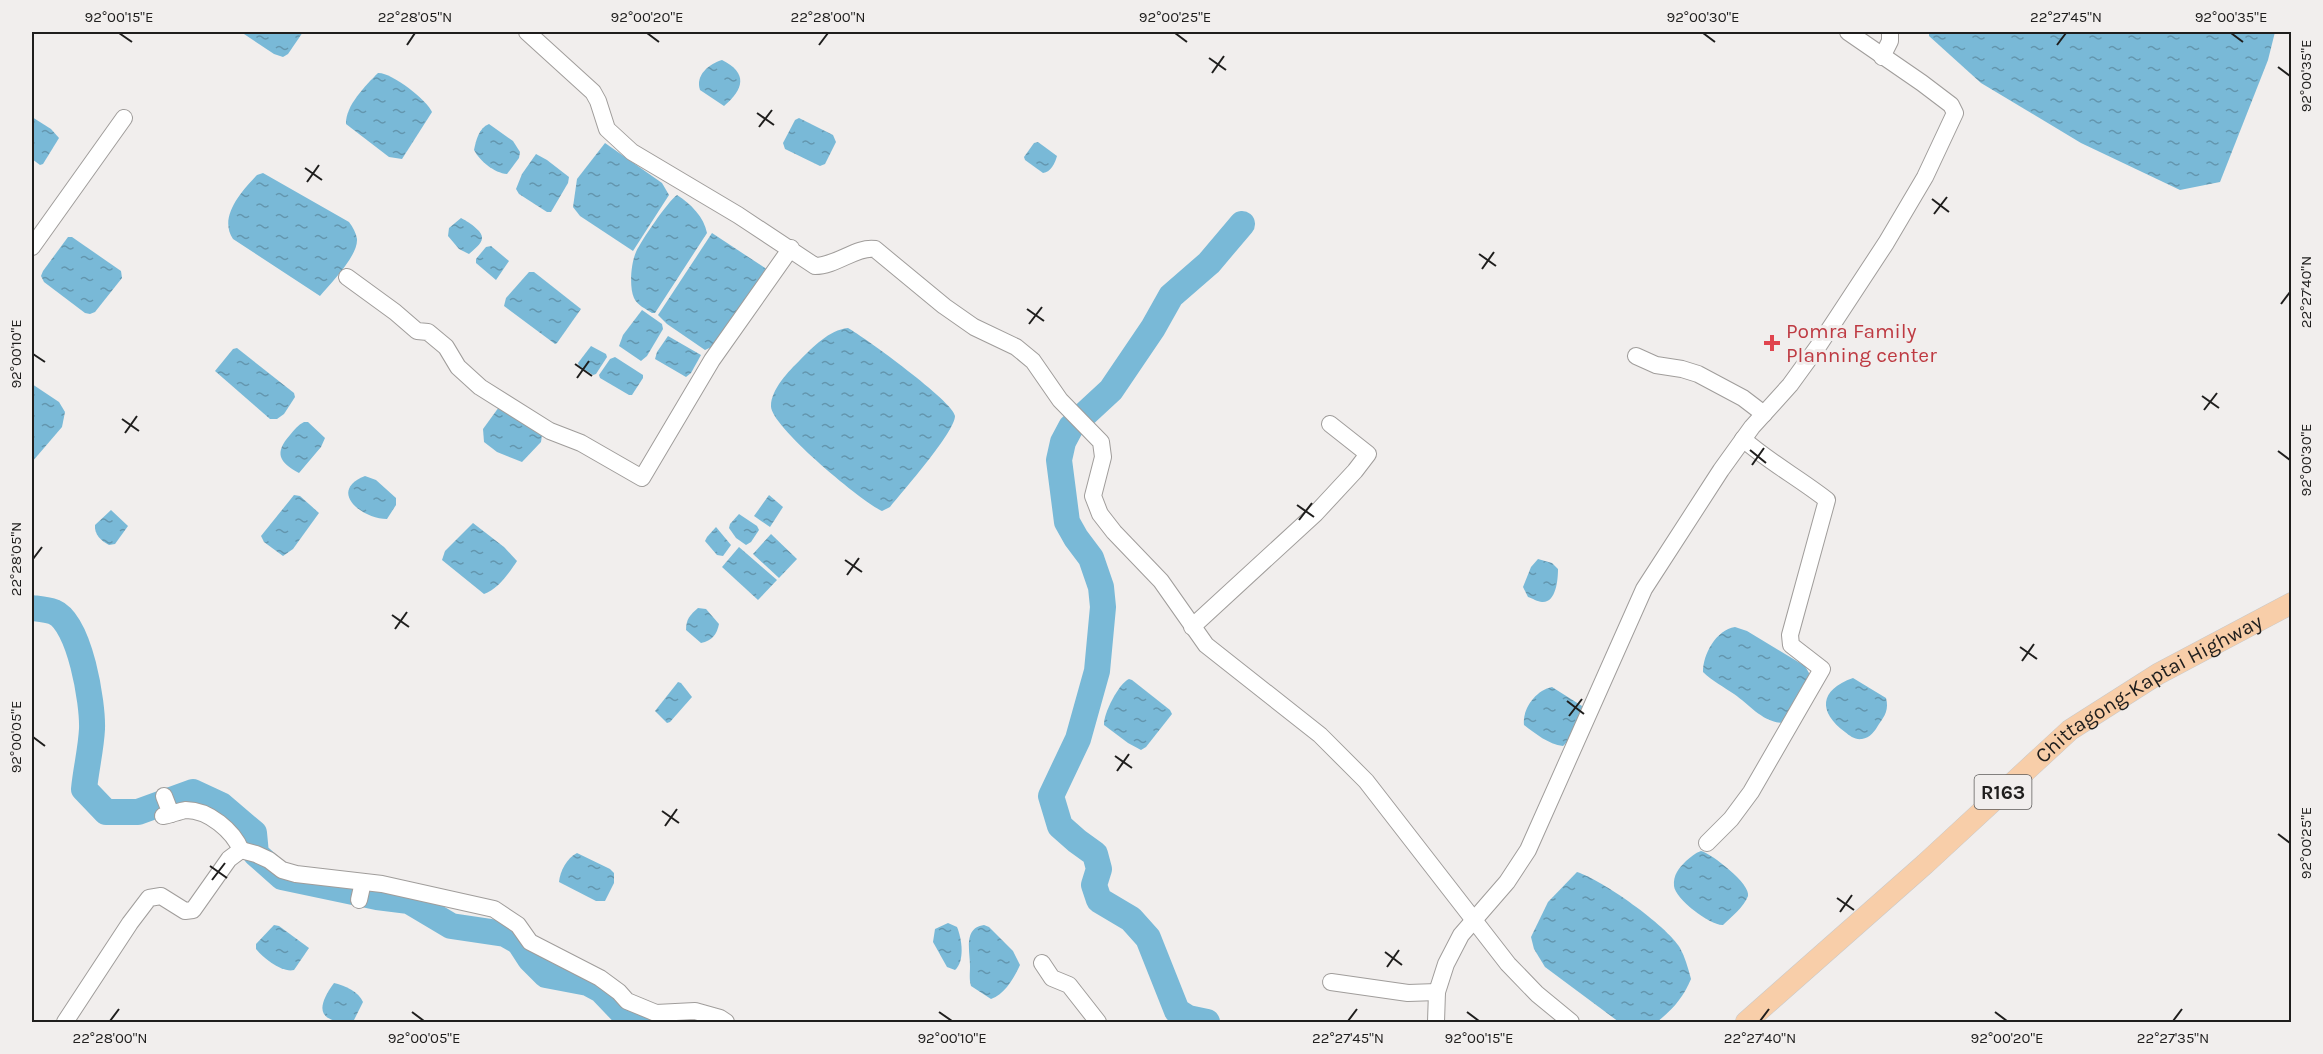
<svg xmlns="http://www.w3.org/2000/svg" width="2323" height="1054" font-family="Karla,sans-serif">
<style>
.water{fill:url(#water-ripples)}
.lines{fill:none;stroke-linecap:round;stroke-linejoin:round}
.river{stroke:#79b9d7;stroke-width:26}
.minor-casing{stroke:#a09d9b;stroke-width:18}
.major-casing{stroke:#c9c9c9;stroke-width:22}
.minor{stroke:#fff;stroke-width:16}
.major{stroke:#f8cea9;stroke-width:21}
.ticks{fill:none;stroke:#1f1e1d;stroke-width:2}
.health-dot{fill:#e0444e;stroke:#f1eeed;stroke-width:2}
.labels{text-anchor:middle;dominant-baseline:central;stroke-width:6;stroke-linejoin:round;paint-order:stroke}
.shield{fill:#f1eeed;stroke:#5e5c5b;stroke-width:1.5}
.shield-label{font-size:20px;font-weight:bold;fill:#1f1e1d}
.health-label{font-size:21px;fill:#be3a42;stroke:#f1eeed;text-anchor:start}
.street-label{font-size:21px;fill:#1f1e1d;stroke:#f1eeed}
.neatline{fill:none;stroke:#1f1e1d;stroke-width:2}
.ticks-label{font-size:15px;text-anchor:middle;fill:#1f1e1d}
</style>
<defs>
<pattern id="water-ripples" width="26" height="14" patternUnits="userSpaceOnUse" patternTransform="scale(1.5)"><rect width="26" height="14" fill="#79b9d7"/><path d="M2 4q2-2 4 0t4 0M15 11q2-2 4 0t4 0" fill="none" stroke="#6396ae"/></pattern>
</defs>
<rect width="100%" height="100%" fill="#f1eeed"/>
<!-- water -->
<g class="water">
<path d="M241,32H303L288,54L283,57L274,54Z"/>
<path d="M1929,32H2275L2268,60L2220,182L2180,190L2081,143L1981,83L1929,36Z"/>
<path d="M722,60C748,73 744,89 724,106L700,90C695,75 709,64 722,60Z"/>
<path d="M378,73C391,72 427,100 432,112L402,159L389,157L346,124C345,106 366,85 378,73Z"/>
<path d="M32,117L51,129L59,138L43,164L40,165L32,159Z"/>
<path d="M799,118L833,135L836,142L825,164L820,166L785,149L783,143L795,120Z"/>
<path d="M489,124L513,141L520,152L519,158L507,174C494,173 480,161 474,150C476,140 479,128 489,124Z"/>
<path d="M1038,142L1057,156C1055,163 1051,172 1043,173L1025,160L1024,157L1034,143Z"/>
<path d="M605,143L662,183L669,195L633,251L580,216L573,207L577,179Z"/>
<path d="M536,154L547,160L569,177L568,183L551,212H547L519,194L516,189L522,174Z"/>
<path d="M263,173L349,222C353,227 356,233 357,239C358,256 331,283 320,296L233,239C218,217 242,191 257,175Z"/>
<path d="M677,195C691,204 704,217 707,233L655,313H652C646,309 637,305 634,298C629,287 631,263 636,252C641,241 668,201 677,195Z"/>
<path d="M461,218C467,221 483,231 482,238C482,244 473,250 469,254L459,249L448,236L449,228Z"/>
<path d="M712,233L768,270L716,345L705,350L667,324L658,315Z"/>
<path d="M68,237H72L121,271L122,278L95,312L90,314L85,313L44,282L41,276L43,271Z"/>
<path d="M491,246L509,261L496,280L476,263V259L486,247Z"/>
<path d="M529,272H534L581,309L557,343L555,344L504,306L506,298Z"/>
<path d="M642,310L662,324L663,329L647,356L641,361L619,346L623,335Z"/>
<path d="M848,328C864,337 954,402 955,416C955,432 903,491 890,507L882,511C862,502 770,426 771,406C771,389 789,371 800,360C813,347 829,330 848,328Z"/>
<path d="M668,336L701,355L691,373L686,377L655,359L657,352Z"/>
<path d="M591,346L606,354L607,357L596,374L593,375L579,366L578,363Z"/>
<path d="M237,348L294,393L295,397L284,414L277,419H270L215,371L233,349Z"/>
<path d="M615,357L643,375V378L632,395H629L600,378L599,375L610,359Z"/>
<path d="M32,384L59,402L65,412L62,427L32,462Z"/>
<path d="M499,407L542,435L541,442L522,462L497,452L484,442L483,429Z"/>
<path d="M304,422H308L325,438L321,447L299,473C279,462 274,453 290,435C294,430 298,425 304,422Z"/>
<path d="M365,476L376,480L396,498V505L387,519C362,519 327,491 365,476Z"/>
<path d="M294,495L300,496L319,513L293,549L283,556L264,542L261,536Z"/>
<path d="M769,495L783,507L770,527L754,516Z"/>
<path d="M111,510L128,526L115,544L109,545C101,541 94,534 95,525Z"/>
<path d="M739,514L757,526L759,530L751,542L746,545L736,538L729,528L730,524Z"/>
<path d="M473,523L504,547L517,561C510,572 497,590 484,594L442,560L445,551Z"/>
<path d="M716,527L731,545L723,556L717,555L705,541L707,537Z"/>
<path d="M771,534L797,559L779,578L753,554Z"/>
<path d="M739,547L777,580L758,600L722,567Z"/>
<path d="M1538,559L1552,563L1558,569C1558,580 1556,603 1542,602C1538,602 1532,598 1528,597L1523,587L1531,567Z"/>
<path d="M698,608L706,609L719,624C717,634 712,641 701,643L686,630C686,619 690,615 698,608Z"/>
<path d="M1735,627L1747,631L1805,666L1809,673L1810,681L1783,723C1762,722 1750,705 1734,694C1724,687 1712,681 1703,672C1703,654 1716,630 1735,627Z"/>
<path d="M1853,678L1886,698C1889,709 1885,716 1879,724C1875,731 1870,738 1862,739C1855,740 1850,736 1845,732C1818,712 1819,690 1853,678Z"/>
<path d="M1129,679L1132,680L1170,710L1172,714L1146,747L1141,750L1128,743L1104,725C1103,714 1119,683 1129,679Z"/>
<path d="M678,682L681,683L692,697L670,722L667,723L655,711Z"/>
<path d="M1552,687L1582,706L1583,711L1568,741L1563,746C1548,744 1536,734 1524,725C1522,709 1536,690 1552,687Z"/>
<path d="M1701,851C1712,854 1751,884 1748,896C1744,907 1731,917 1723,925C1711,926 1675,899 1674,886C1673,875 1679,868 1686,861C1691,857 1695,853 1701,851Z"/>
<path d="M577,853L610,869L614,873V883L605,901H596L559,882C560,871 567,858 577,853Z"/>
<path d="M1577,872C1602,880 1666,925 1680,948C1685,957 1688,968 1691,979C1683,998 1673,1009 1657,1022H1619L1545,967L1534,949L1531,937L1548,902Z"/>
<path d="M948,923L957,927C962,939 965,961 955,970L947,967L933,942L935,929Z"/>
<path d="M274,925L279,926L309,948L294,970C282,973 263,958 256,949V944Z"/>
<path d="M984,925L989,927L1013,951L1020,965C1014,978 1005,994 991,999L971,986C969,979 970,974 970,966C970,951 963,928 984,925Z"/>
<path d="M334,983C344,985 359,992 363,1002L353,1022C318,1023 315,1009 334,983Z"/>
</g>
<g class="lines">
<!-- river -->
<g class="river">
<path d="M32,608C39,609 48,610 54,612C80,623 93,703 92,729C91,749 86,769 84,789L106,812H138L193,792L221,805L254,833L256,854L282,877L377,897L409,901L451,926L505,934L519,942L530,959L546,975L588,983L601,990L622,1012L637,1022"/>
<path d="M1207,1022L1188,1018L1177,1011L1148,938L1131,919L1099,900L1094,885L1099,869L1095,854L1077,841L1060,826L1051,796L1078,739L1097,671L1103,607L1101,587L1091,558L1076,538L1067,522L1059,460L1063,442L1071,427L1111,390L1153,328L1171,296L1209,263L1242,224"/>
</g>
<defs>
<g id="minor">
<path d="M527,32L593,92L598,101L607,129L632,152L738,215L815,266C836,266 857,246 875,249L944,306L974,327L1016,347L1033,361L1060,400L1101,442L1103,457L1093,496L1100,514L1114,532L1161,581L1206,645L1320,735L1366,781L1508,964L1537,994L1571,1022"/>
<path d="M1882,57L1890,41V32"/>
<path d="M32,247L124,118"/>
<path d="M347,277L395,312L417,331L428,332L446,347L458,367L480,387L550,431L581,443L642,478L712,360L791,248"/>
<path d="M1636,356L1656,365L1682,369L1698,374L1743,398L1764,414"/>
<path d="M1192,627L1316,513L1355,471L1368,454L1330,424"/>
<path d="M164,796L171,814"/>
<path d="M163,816C170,815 179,811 186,810C209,810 233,831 241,850"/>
<path d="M1707,843L1731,819L1751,792L1822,669L1791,645L1790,635L1827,500C1799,478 1769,462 1743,439"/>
<path d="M241,850L256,854L269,860L282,870L296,874L382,884L494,909L518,925L530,942L600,978L619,992L627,1001L656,1013L695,1011L720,1018L726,1022"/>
<path d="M359,900L363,882"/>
<path d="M1042,963L1052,978L1069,985L1098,1022"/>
<path d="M1331,982L1408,993L1437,992"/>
<path d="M65,1022L130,923L149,898L161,896L185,911L193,910L229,859L241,850"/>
<path d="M1436,1022L1437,992L1446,964L1461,935L1507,882L1528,850L1644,589L1721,470L1752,427L1790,385L1819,345L1886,243L1925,177L1955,113L1951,105L1922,83L1848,32"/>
</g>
<g id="major">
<path id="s1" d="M1746,1022L1925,864L2070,730L2158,674L2292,603"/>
</g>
</defs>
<!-- minor casing -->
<use href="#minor" class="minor-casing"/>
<!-- major casing -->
<use href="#major" class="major-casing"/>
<!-- minor -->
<use href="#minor" class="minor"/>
<!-- major -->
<use href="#major" class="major"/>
</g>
<!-- ticks -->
<path class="ticks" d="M119,33L132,42M647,33L659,42M1175,33L1187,42M1703,33L1715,42M2231,33L2243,42M407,45L415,33M819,45L828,33M2057,45L2066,33M1209,58L1226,70M2278,67L2290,76M1212,73L1224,56M757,113L774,125M759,127L772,110M305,168L322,180M307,182L319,165M1932,199L1949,212M1934,214L1947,197M1479,254L1496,266M1482,269L1494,252M2281,304L2290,292M1027,309L1044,321M1029,324L1042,307M33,354L45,362M575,364L592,376M577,378L589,361M2202,396L2219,408M2204,410L2217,393M122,419L139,431M125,433L137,416M1750,450L1766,463M2278,451L2290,460M1752,465L1764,448M1297,505L1314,517M1299,520L1312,503M33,559L42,547M845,560L862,572M847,575L859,558M392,615L409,627M395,629L407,612M2020,647L2037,659M2022,661L2034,644M1567,701L1584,714M1569,716L1582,699M33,737L45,746M1115,756L1132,768M1117,771L1129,754M662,811L679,823M665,826L677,809M2278,834L2290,843M210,866L227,878M212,880L225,863M1837,898L1854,910M1840,912L1852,895M1385,952L1402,965M1387,967L1399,950M412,1012L424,1021M939,1012L952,1021M1467,1012L1479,1021M1995,1012L2007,1021M110,1021L119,1009M1348,1021L1357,1009M1760,1021L1769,1009M2173,1021L2182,1009"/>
<!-- markers -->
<path class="health-dot" d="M1769 334h6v6h6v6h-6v6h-6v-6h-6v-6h6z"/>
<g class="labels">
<!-- shield labels -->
<rect class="shield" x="1974.5" y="775" width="57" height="34" rx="4.5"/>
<g class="shield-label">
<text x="2003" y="792">R163</text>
</g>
<!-- health labels -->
<g class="health-label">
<text x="1786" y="331">Pomra Family<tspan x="1786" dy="24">Planning center</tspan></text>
</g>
<!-- street labels -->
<g class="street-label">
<text stroke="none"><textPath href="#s1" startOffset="525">Chittagong-Kaptai Highway</textPath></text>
</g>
</g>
<!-- border -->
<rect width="2323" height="1054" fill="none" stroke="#f1eeed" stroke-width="66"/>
<rect x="33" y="33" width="2257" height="988" class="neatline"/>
<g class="ticks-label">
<text x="119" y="22">92°00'15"E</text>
<text x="415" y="22">22°28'05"N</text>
<text x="647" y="22">92°00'20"E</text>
<text x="828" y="22">22°28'00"N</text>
<text x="1175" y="22">92°00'25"E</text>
<text x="1703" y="22">92°00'30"E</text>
<text x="2066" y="22">22°27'45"N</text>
<text x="2231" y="22">92°00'35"E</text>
<text transform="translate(2306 76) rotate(-90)" y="5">92°00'35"E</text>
<text transform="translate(2306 292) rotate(-90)" y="5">22°27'40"N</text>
<text transform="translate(16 354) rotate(-90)" y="5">92°00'10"E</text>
<text transform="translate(2306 460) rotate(-90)" y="5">92°00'30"E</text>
<text transform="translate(16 559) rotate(-90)" y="5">22°28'05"N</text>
<text transform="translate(16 737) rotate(-90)" y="5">92°00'05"E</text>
<text transform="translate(2306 843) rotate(-90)" y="5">92°00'25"E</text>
<text x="110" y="1043">22°28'00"N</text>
<text x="424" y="1043">92°00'05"E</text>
<text x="952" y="1043">92°00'10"E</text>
<text x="1348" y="1043">22°27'45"N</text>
<text x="1479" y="1043">92°00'15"E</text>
<text x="1760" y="1043">22°27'40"N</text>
<text x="2007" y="1043">92°00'20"E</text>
<text x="2173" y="1043">22°27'35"N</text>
</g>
</svg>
